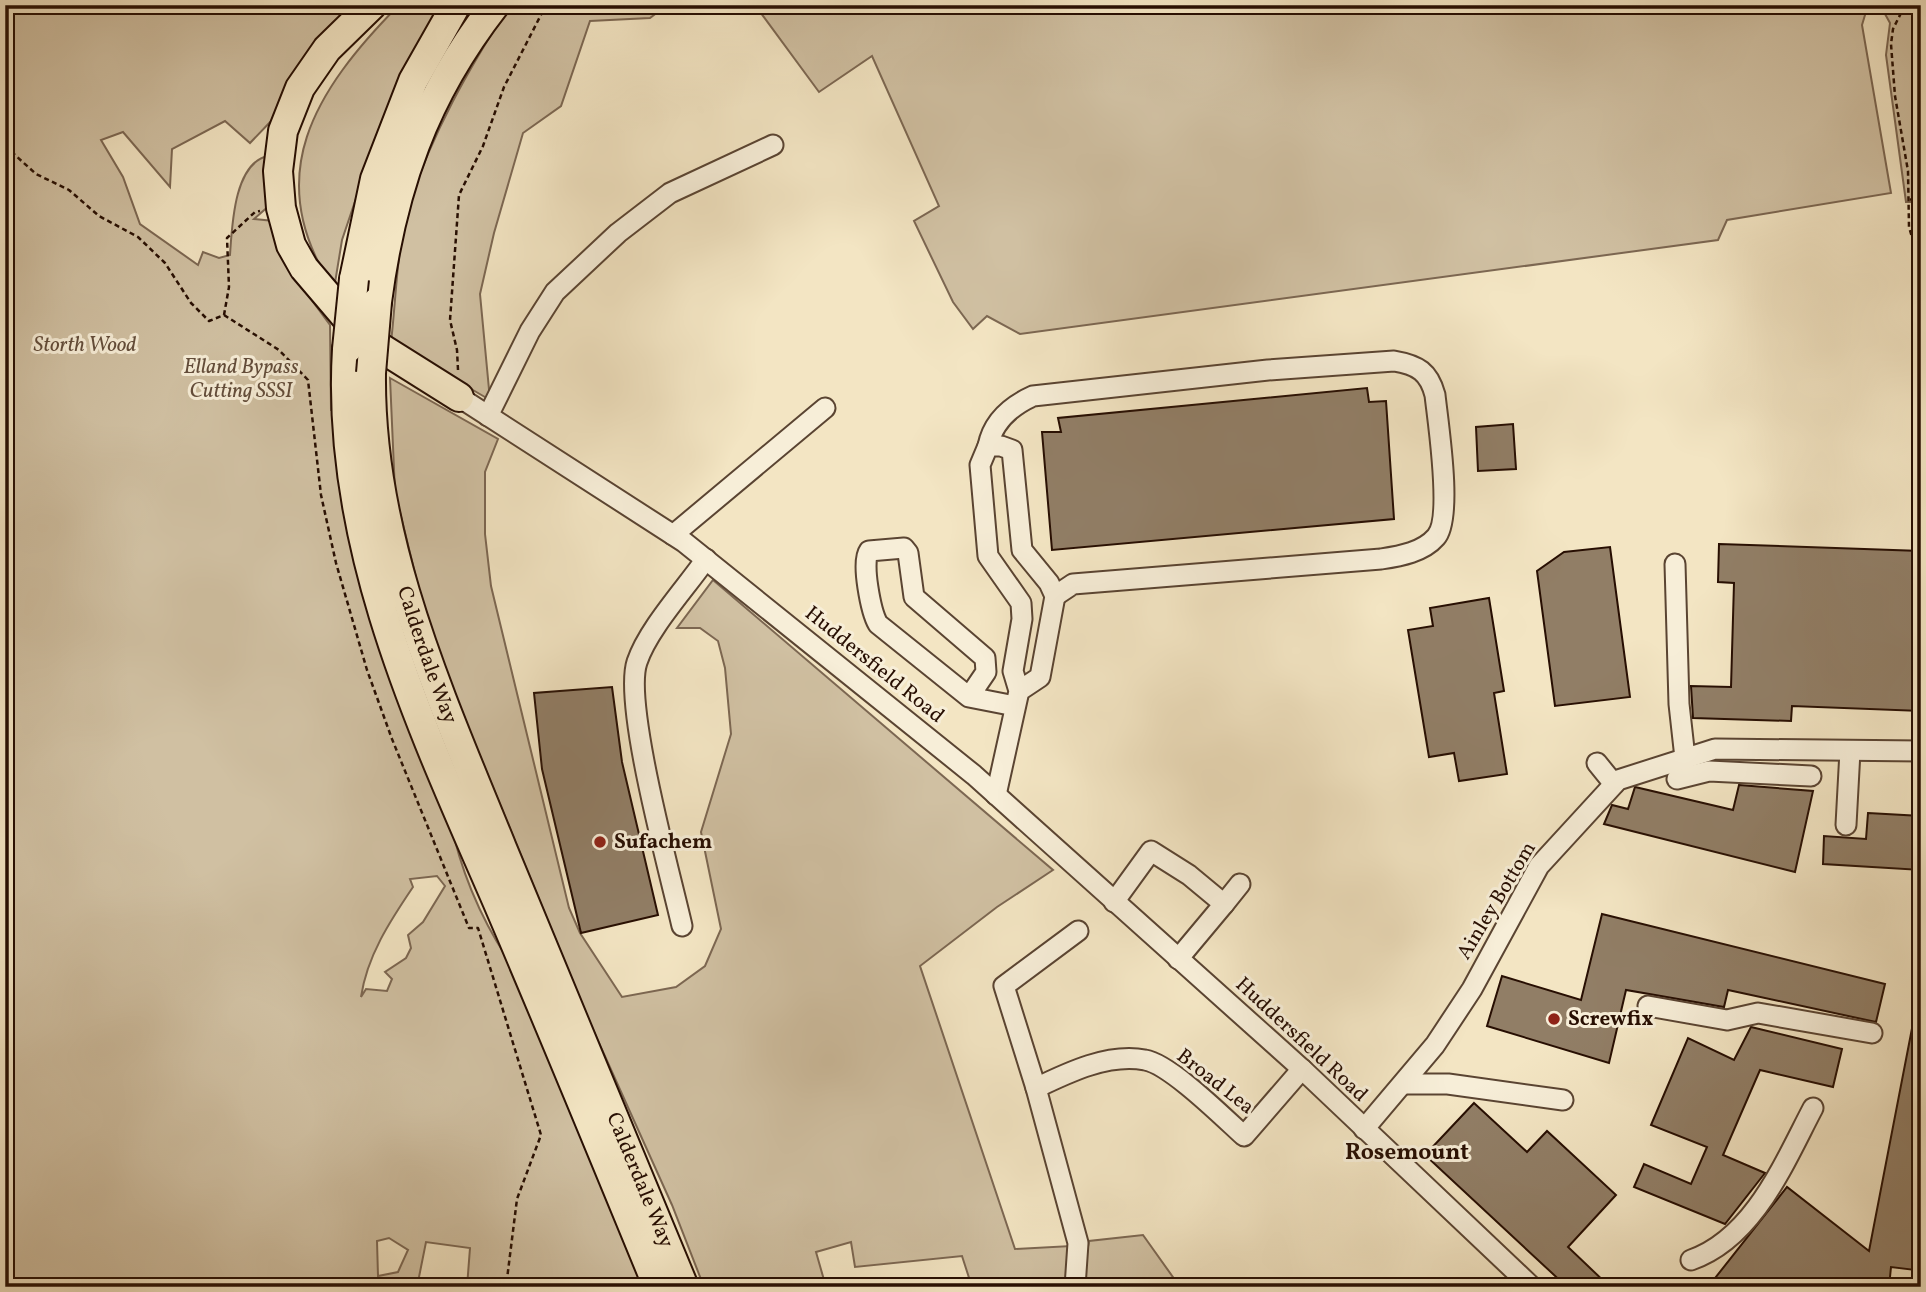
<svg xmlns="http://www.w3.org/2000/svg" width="1926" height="1292" font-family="Vollkorn,serif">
<rect width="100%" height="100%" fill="#f3e5c3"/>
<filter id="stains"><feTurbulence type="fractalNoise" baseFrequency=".00286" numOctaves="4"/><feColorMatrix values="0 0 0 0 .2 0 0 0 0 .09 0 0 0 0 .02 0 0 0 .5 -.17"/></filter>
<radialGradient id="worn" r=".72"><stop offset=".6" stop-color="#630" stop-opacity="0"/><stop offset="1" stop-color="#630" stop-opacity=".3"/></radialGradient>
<!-- green -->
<g fill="#d0c0a2" stroke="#7c6752" stroke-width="2" fill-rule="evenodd">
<path d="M5 5H353L273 119 250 143 225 121 172 149 170 187 123 132 101 140 123 177 140 224 198 265 203 252 219 258 230 255C232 226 234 163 268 156L271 204 254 219 274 221 297 280 330 325 331 410 337 412 450 819C460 869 479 915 507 958L650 1287H467L470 1248 426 1242 417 1287H5ZM437 876 445 886 423 922 408 935 411 948 406 958 385 972 392 979 387 991 366 989 361 997C367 956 390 921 413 887L410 879ZM389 1238 408 1250 398 1272 378 1276 377 1241Z"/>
<path d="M399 5H449L366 169 342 240 334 289C259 177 315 90 399 5Z"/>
<path d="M510 5H667L650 18 590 21 561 106 523 133 494 233 480 294 490 400 391 342C396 301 397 243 409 205 432 133 469 68 510 5Z"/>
<path d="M755 5H1868L1862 25 1891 193 1727 220 1718 240 1020 334 987 316 973 329 953 302 914 221 939 206 872 56 819 92Z"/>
<path d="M1880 5H1921V202H1906L1886 55 1890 23Z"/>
<path d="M390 378 498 439 485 472V534L491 586 569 908 580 933 622 997 676 987 705 966 721 929 701 832 731 734 725 668 718 641 700 628H677L713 580 1053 870 997 907 920 966 1015 1249 1071 1246 1068 1287H972L962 1256 855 1267 851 1242 816 1252 826 1287H704L672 1205 590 1023 452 688 424 610 395 492Z"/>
<path d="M1143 1235 1180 1287H1081L1089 1241Z"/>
</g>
<!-- building -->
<g fill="#917e66" stroke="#270e02" stroke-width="2">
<path d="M1367 388 1369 402 1386 401 1394 519 1052 550 1042 432H1061L1058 418Z"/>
<path d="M1513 424 1516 469 1478 471 1476 427Z"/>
<path d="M1719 544 1921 551V711L1792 706 1791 721 1693 718 1691 686 1731 687 1734 583 1718 582Z"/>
<path d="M1610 547 1630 697 1555 706 1537 571 1564 552Z"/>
<path d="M1489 598 1504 691 1494 693 1507 774 1459 781 1454 753 1429 757 1408 630 1433 626 1430 608Z"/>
<path d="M612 687 622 762 658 915 581 933 542 769 534 693Z"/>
<path d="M1739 785 1813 791 1795 872 1604 824 1612 805 1628 809 1635 787 1733 810Z"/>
<path d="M1868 813 1921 816V870L1823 864 1824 836 1866 839Z"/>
<path d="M1602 914 1885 984 1876 1022 1728 990 1724 1007 1626 990 1609 1063 1487 1026 1502 976 1581 1000Z"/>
<path d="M1914 1018H1921V1242L1915 1270 1891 1267 1889 1287H1708L1787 1187 1869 1251Z"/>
<path d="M1751 1027 1842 1049 1833 1087 1760 1070 1723 1155 1765 1173 1725 1224 1634 1187 1644 1164 1691 1184 1707 1147 1651 1125 1688 1038 1734 1060Z"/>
<path d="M1474 1103 1527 1152 1547 1131 1616 1195 1568 1247 1610 1287H1567L1425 1155Z"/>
</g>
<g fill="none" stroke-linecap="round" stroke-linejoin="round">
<!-- minor casing -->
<g stroke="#5a4432" stroke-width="23">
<g id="minor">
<path d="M459 397 684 542 974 775 1302 1069 1532 1287"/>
<path d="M488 416 530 331 555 292 618 233 670 193 773 145"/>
<path d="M988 446C993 421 1011 406 1033 396L1268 370 1394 361C1418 365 1429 372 1435 395 1438 423 1453 518 1436 537 1423 552 1401 556 1381 559L1073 584 1055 596"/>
<path d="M673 535 825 408"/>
<path d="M1675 564 1679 704 1685 758"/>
<path d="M969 697 986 672 985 658 914 597 908 553 904 548 869 551C861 562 871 612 878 624L969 697 1015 706"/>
<path d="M1597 763 1614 784"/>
<path d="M1677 779 1709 771 1811 776"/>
<path d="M996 795 1019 691 1013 671 1022 619 1021 603 988 556 980 465 988 446H1001L1012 450 1022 550 1049 583 1055 596 1040 677 1019 691"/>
<path d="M1846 825 1850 751"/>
<path d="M1114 902 1151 851 1189 875 1224 904 1178 959"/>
<path d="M1224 904 1240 884"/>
<path d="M682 926C670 873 623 704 637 662 648 629 685 589 706 559"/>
<path d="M1648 1006 1727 1020 1758 1013 1872 1033"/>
<path d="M1404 1084H1448L1563 1100"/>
<path d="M1036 1088 1004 986 1078 931"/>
<path d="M1364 1129 1435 1045 1472 989 1539 866 1618 780 1715 749 1921 751"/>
<path d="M1691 1260C1754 1238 1784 1163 1813 1108"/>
<path d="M1075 1287 1078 1243 1036 1088C1069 1072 1109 1053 1145 1060 1170 1064 1224 1118 1244 1136L1302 1069"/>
</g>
</g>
<!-- highway casing -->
<g stroke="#270e02" stroke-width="32">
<g id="highway">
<path d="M372 5 327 49 300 88 283 131 278 171 281 208 291 245 304 268 362 336 459 397"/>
<path d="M354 279 375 179 413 81 456 5"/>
<path d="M377 302C392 188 424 96 495 5"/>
<path d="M347 349C335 544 421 726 497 901 552 1029 605 1158 658 1287"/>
<path id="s1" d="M371 373C369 541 440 695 502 848 562 994 624 1140 684 1287"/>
</g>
</g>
<!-- path -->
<g stroke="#270e02" stroke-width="2.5" stroke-dasharray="5 3.5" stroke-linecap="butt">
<path d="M1905 5 1893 29 1891 44 1895 96 1908 171 1909 227 1921 268"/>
<path d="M5 146 36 174 69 190 99 216 138 237 165 263 191 303 209 321 224 315 229 287 227 238 255 212 260 211"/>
<path d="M1910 200 1921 195"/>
<path d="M224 315 279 350 308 380 321 495 336 563 367 670 392 739 469 928H478L541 1135 517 1199 506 1287"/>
<path d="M458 370 457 350 450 320 459 195 483 146 504 87 546 5"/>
<path d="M1094 1278 1101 1287"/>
</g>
<!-- minor -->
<use href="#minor" stroke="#f7eed8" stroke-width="19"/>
<!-- highway -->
<use href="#highway" stroke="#f3e5c3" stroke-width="28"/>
<!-- highway-bridge casing -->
<g stroke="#270e02" stroke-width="32" stroke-linecap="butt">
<g id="highway-bridge">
<path d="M347 349 354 279"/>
<path d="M371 373 377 302"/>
</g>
</g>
<!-- highway-bridge -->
<use href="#highway-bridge" stroke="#f3e5c3" stroke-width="28"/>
</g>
<!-- markers -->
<g fill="#8f2418" stroke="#f7eed8" stroke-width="2.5">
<circle cx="600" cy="842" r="7"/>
<circle cx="1554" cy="1019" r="7"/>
</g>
<g text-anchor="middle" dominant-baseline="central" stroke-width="6" stroke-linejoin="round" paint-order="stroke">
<!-- park labels -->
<g font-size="21" font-style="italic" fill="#624c3a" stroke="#f7eed8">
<text x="85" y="345">Storth Wood</text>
<text x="241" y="367">Elland Bypass<tspan x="241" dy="24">Cutting SSSI</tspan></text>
</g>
<!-- street labels -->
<g font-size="21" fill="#270e02" stroke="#f7eed8">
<text stroke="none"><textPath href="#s1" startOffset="289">Calderdale Way</textPath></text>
<text transform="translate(874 665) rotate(39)">Huddersfield Road</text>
<text transform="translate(1497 901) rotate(-59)">Ainley Bottom</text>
<text transform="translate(1301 1040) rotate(43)">Huddersfield Road</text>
<text transform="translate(1215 1082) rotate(38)">Broad Lea</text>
<text stroke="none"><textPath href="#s1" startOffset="856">Calderdale Way</textPath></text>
</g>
<!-- poi labels -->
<g font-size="21" font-weight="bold" fill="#270e02" stroke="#f7eed8" text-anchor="start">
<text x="614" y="842">Sufachem</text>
<text x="1568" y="1019">Screwfix</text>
</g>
<!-- neighbourhood labels -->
<g font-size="23" font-weight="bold" fill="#270e02" stroke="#f7eed8">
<text x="1407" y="1153">Rosemount</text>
</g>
</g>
<!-- margin -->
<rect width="1926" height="1292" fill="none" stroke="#f3e5c3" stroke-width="28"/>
<rect x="7" y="7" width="1912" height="1278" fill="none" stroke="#270e02" stroke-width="3.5"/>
<rect x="14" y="14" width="1898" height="1264" fill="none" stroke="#270e02" stroke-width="2"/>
<rect width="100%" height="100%" filter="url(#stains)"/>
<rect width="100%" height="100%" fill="url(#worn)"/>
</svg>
